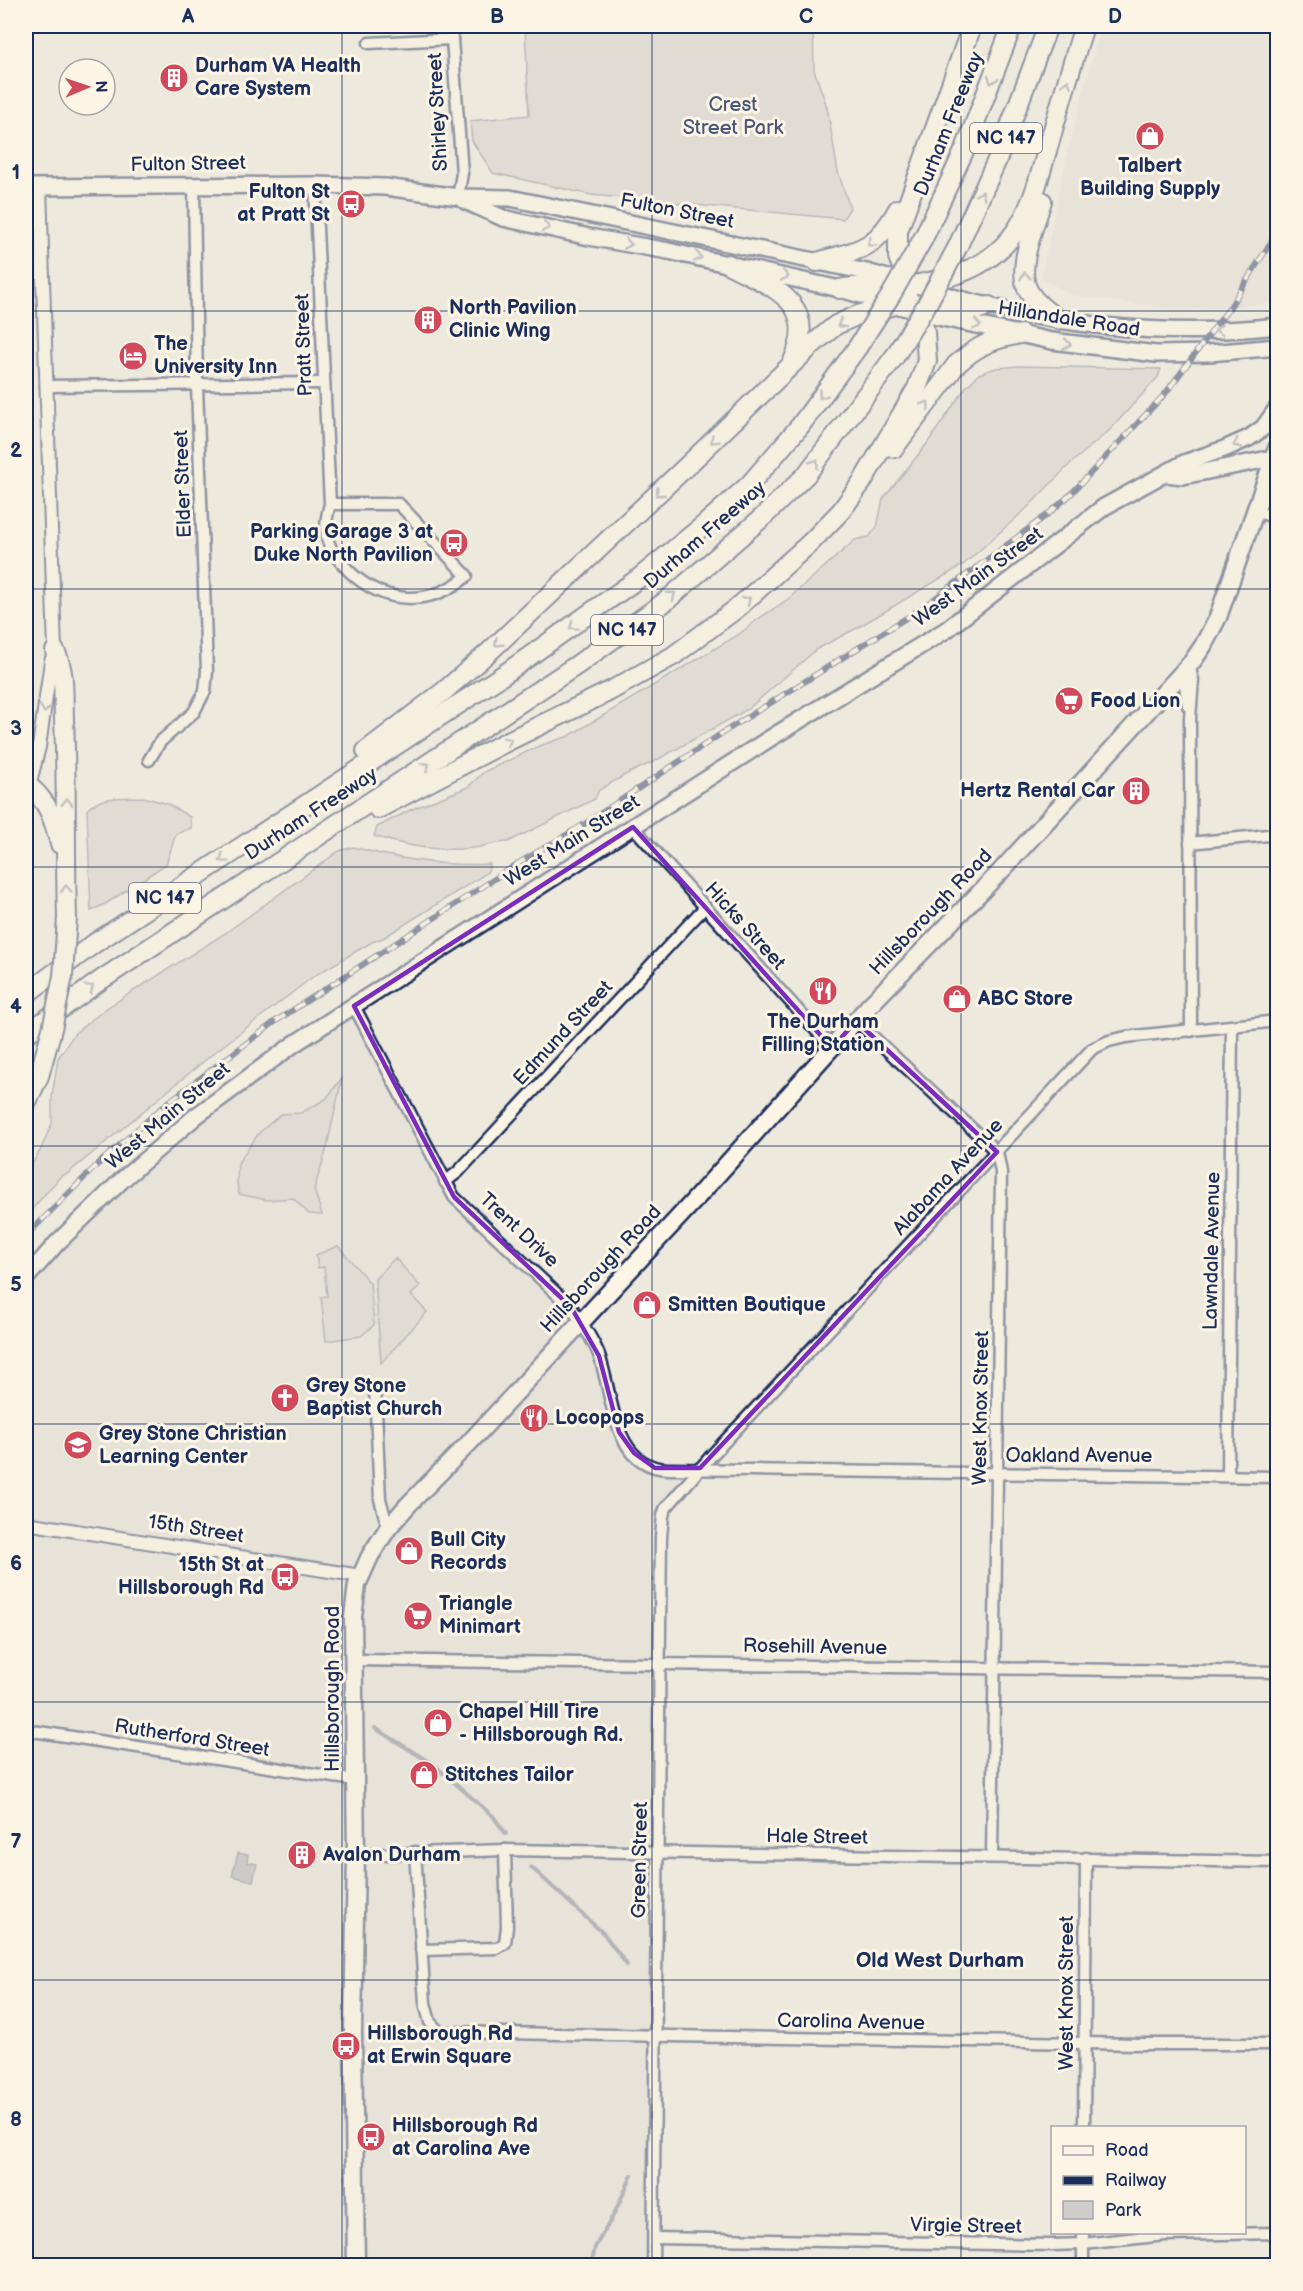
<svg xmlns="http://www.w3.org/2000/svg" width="1303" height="2291" font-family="'Balsamiq Sans',sans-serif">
<rect width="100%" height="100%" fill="#eee9dd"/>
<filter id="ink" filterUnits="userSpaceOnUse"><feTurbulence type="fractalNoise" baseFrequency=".0167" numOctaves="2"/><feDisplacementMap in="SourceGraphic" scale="12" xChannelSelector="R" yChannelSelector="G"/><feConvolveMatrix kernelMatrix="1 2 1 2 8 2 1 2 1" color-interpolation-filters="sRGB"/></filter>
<g filter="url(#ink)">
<!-- built -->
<g fill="#dedbd4">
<path d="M1101 26H1277V303L1182 310 1071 295 1041 278 1068 150Z"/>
<path d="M353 1012 453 1202 565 1309 593 1347 609 1404 637 1458 696 1472 664 1509 653 2265 26 2266V1288L89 1214 204 1115Z"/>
</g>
<!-- green -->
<g fill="#cfcdca" stroke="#757e94" stroke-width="1.5">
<path d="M525 26H813L814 70 827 107 838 172 850 208 843 219 591 195 493 173 472 141 470 121 529 115Z"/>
<path d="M1019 366 1161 369 1158 377 1110 430 1070 464 1026 509 963 565 857 628 817 649 748 709 655 761 625 775 599 790 595 799 508 842C495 842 484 847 472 848 439 852 405 846 374 836L377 827 410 810 468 787 484 772 539 746 569 736 738 635 758 619 787 600 855 540 869 537 877 527 883 499 926 445 966 387 979 374 996 368Z"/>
<path d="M143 797 168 804 190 817 191 828 176 834 166 864 107 903 91 911 87 810C98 795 126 798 143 797Z"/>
<path d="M353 847C397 859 444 867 490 864L488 871 482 876 383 938 372 942 314 976 215 1052 67 1174 61 1176 26 1216V1174L40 1151 52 1123V1096L58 1058 75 1033 108 1007 224 934 339 851Z"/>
<path d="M342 1078 326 1151 314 1189 322 1215 309 1214 293 1198 267 1200 239 1194 237 1183 238 1163 259 1133 281 1114 301 1113 326 1099Z"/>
<path d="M338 1246 370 1283 374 1325 361 1336 326 1341 321 1297 327 1296 324 1267 318 1268 316 1255Z"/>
<path d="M395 1258 420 1286 411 1295 427 1312 381 1363 375 1279Z"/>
</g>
<!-- water -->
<path fill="#a2a7af" stroke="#6c778f" stroke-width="1.5" d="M238 1853 248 1855 247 1862 257 1864 253 1881 232 1876Z"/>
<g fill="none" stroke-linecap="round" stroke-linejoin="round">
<!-- stream -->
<g stroke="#6c778f" stroke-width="4">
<path d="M375 1728 434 1765 493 1816 506 1834"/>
<path d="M531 1867 604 1934 627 1965"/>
<path d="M591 2266 595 2247 613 2216 632 2175"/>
</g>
<!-- minor casing -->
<g stroke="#1b2f5e" stroke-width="15">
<g id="minor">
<path d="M451 26 462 173 458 197"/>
<path d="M369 43 452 39"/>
<path d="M315 185 330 504C321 535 327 549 349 571 384 605 430 607 467 576L399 504H330"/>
<path d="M46 386 324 383"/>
<path d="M1253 511 1278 518"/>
<path d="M1189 665 1193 680 1190 718 1191 1031"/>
<path d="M1183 671 1188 706"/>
<path d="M149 760 160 742 194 712 205 691 207 672 197 385 194 185"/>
<path d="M633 827 832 1048"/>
<path d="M1190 843 1278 834"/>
<path d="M354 1006 454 1197 571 1307C581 1322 592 1337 599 1355 613 1393 612 1468 668 1469L1278 1477"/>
<path d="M856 1021 997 1152 1001 1172 992 1857"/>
<path d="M445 1182 458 1172 705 907"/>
<path d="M375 1388 380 1499 388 1528"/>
<path d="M1228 1476 1232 1026"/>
<path d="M353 1660 1278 1672"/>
<path d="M26 1730 354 1780"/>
<path d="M415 1852 425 2003 430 2022 439 2032 1141 2044H1278"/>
<path d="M356 1855 505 1850 1278 1862"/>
<path d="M421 1950 497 1948 505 1943 507 1927 505 1850"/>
<path d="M1084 2128 1086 1858"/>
<path d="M654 2238 1051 2245 1083 2244 1165 2235 1278 2233"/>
<path d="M653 2266 661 1537 663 1516 665 1509 712 1455 1092 1049 1109 1041 1126 1037 1278 1021"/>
<path d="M1083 2266V2232"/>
</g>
</g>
<!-- tertiary casing -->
<g stroke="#1b2f5e" stroke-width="16">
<g id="tertiary">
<path d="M29 786 39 747 51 661 55 651 40 187"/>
<path d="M26 1523 361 1576"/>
</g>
</g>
<!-- secondary casing -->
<g stroke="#1b2f5e" stroke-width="20">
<g id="secondary">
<path d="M26 187 315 185 385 187 458 197 510 198 867 272 902 282"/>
<path d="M465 201 503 218 589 237 668 251 840 289 938 317 1052 341 1156 354 1209 353 1278 347"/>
<path d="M925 289C1040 324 1158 339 1278 326"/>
<path d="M1167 474 1183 476 1273 458"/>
<path d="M26 1278 57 1243 122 1180 196 1116 294 1044 769 739 946 630 1104 507 1184 463 1224 449 1249 438 1263 428 1278 407"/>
</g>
</g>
<!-- primary casing -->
<g stroke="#1b2f5e" stroke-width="21">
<path id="primary" d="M356 2266 353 2031 356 1855 353 1617 357 1585 370 1556 388 1528 408 1505 469 1443 691 1204 868 1007 1000 872 1192 662 1203 646 1218 617 1278 446"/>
</g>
<!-- motorway casing -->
<g stroke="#1b2f5e" stroke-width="22">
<g id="motorway">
<path d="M1042 201C1035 225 1015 269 1029 292 1036 304 1048 312 1059 320"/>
<path d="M923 239 965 149 1012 26"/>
<path d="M957 248 997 160 1048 26"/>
<path d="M817 262C858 250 875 251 898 209"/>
<path d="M728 264C771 287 820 301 793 361"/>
<path d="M909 284 898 257V231L972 26"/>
<path d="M840 289C856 285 870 287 885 287 907 287 928 283 948 277 974 270 999 255 1015 232 1033 206 1040 174 1049 144 1060 104 1072 65 1084 26"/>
<path d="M894 448 956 365C978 345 993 339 1021 334"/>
<path d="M55 651C66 671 63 697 64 719 67 786 65 852 67 918"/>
<path d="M366 751 443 692 489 652 689 464 813 344 836 325 858 315 895 305 939 304 973 311 989 306"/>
<path d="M26 797 29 786C50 804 53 819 60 844"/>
<path d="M378 809 504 743 610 691 673 656 736 609 810 543 841 511 862 482 917 388 927 361 925 333 921 320 906 295 892 279"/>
<path d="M26 994 95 943 506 673 639 578 704 525 749 485 800 426 857 348"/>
<path d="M26 1034 101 980 577 665 666 601 764 516 806 475 895 356"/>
<path d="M26 1104 39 1076"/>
</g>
</g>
<!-- minor -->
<use href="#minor" stroke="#fcf5e5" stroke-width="10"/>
<!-- tertiary -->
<use href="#tertiary" stroke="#fcf5e5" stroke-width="12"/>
<!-- secondary -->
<use href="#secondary" stroke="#fcf5e5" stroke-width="15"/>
<!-- primary -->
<use href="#primary" stroke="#fcf5e5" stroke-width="16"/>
<!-- motorway -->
<use href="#motorway" stroke="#fcf5e5" stroke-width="18"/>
<!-- rail casing -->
<g stroke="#1b2f5e" stroke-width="6">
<path id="rail" d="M26 1236 97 1165 166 1104 276 1021 522 861 583 825 724 732 922 608 1047 515 1070 495 1165 394 1230 307 1278 231"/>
</g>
<!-- rail -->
<use href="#rail" stroke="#fcf5e5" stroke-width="4" stroke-dasharray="11" stroke-linecap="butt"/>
<!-- motorway-bridge casing -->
<g stroke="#1b2f5e" stroke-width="22" stroke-linecap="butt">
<g id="motorway-bridge">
<path d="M857 348 891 295 923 239"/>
<path d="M895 356 927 304 957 248"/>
<path d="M39 1076 52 1029 63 976 67 918"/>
</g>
</g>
<!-- motorway-bridge -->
<use href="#motorway-bridge" stroke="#fcf5e5" stroke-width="18"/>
</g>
<!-- one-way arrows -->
<defs><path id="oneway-chevron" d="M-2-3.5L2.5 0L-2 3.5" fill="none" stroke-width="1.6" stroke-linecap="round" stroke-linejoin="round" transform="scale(1.5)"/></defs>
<g stroke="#8c92a2">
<use href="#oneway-chevron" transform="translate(992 80) rotate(110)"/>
<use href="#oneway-chevron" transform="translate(1067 84) rotate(-74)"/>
<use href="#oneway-chevron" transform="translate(981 195) rotate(-65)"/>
<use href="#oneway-chevron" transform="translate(546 227) rotate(12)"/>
<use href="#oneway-chevron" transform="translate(871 243) rotate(145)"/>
<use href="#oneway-chevron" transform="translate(628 244) rotate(10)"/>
<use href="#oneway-chevron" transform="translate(698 257) rotate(12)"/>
<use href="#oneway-chevron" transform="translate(785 276) rotate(12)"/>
<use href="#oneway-chevron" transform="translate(1025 276) rotate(-96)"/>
<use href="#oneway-chevron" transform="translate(841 324) rotate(151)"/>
<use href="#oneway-chevron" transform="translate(977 325) rotate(12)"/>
<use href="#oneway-chevron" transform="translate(1219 330) rotate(176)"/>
<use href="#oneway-chevron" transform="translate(1067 344) rotate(10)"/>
<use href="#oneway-chevron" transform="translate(822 395) rotate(126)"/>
<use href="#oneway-chevron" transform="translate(926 405) rotate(-53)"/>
<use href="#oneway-chevron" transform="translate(714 440) rotate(136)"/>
<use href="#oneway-chevron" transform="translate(1237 444) rotate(155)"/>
<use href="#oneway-chevron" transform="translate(815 463) rotate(-53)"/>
<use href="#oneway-chevron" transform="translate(659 493) rotate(137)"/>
<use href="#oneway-chevron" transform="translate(672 595) rotate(-39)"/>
<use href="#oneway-chevron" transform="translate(747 600) rotate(-40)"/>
<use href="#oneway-chevron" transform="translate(573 626) rotate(145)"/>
<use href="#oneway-chevron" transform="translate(498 643) rotate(136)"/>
<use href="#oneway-chevron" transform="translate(45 709) rotate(97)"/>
<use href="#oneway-chevron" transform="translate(508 741) rotate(-27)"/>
<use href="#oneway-chevron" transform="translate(426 766) rotate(-33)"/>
<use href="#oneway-chevron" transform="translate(67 802) rotate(-89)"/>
<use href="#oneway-chevron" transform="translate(223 859) rotate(146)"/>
<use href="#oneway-chevron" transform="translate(66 889) rotate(-92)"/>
<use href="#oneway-chevron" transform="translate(90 988) rotate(-35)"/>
</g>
</g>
<!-- marked area -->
<path d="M0 0H1303V2291H0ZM633 827 832 1048 856 1021 997 1152 700 1468H655L634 1453 619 1432 599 1356 571 1307 454 1197 354 1006Z" fill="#eee9dd" fill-opacity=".55" fill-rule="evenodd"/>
<path fill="none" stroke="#7b2cbf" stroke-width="4.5" stroke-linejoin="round" d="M633 827 832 1048 856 1021 997 1152 700 1468H655L634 1453 619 1432 599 1356 571 1307 454 1197 354 1006Z"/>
<!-- grid -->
<path fill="none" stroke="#1b2f5e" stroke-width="1.5" stroke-opacity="0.55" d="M342 26V2266M652 26V2266M961 26V2266M26 311H1278M26 589H1278M26 867H1278M26 1146H1278M26 1424H1278M26 1702H1278M26 1980H1278"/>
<!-- icons -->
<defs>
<g id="building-disc" transform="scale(1.5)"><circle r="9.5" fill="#d1495b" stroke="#fcf5e5"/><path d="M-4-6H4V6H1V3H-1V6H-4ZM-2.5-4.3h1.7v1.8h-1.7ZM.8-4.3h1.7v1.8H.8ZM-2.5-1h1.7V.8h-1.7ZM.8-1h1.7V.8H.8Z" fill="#fff"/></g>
<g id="shop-disc" transform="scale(1.5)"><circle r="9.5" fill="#d1495b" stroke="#fcf5e5"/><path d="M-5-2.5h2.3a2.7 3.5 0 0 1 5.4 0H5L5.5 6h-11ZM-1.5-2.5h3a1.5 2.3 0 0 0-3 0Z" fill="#fff"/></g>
<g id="bus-disc" transform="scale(1.5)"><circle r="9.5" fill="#d1495b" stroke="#fcf5e5"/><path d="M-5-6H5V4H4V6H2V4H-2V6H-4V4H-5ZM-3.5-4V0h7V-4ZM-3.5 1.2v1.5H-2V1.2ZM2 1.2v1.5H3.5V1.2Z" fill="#fff"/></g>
<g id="hotel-disc" transform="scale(1.5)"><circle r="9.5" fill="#d1495b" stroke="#fcf5e5"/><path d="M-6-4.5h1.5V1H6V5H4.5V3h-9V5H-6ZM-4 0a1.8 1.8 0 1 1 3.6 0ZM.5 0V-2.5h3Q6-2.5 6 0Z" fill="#fff"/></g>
<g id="supermarket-disc" transform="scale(1.5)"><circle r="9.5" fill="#d1495b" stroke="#fcf5e5"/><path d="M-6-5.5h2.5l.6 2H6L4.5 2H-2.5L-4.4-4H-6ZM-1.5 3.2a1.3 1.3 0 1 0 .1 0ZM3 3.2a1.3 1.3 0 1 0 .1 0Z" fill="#fff"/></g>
<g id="restaurant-disc" transform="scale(1.5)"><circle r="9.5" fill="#d1495b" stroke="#fcf5e5"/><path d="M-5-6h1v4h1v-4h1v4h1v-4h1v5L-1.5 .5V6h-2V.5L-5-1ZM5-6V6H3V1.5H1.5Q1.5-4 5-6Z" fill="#fff"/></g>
<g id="church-disc" transform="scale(1.5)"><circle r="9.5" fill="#d1495b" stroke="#fcf5e5"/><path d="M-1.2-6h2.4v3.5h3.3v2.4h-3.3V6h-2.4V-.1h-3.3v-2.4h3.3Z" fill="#fff"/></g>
<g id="school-disc" transform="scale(1.5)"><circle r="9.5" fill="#d1495b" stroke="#fcf5e5"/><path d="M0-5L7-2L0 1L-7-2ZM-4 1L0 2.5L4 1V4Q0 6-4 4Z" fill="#fff"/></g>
</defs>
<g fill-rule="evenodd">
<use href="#building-disc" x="174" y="78"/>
<use href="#shop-disc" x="1150" y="136"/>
<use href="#bus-disc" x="351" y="204"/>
<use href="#building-disc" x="428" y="320"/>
<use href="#hotel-disc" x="133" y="356"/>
<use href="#bus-disc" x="454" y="543"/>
<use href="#supermarket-disc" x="1069" y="701"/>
<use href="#building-disc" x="1136" y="791"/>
<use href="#restaurant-disc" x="823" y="991"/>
<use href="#shop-disc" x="957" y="999"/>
<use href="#shop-disc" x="647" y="1305"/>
<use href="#church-disc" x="285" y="1398"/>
<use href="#restaurant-disc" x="534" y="1418"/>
<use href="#school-disc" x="78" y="1445"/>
<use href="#shop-disc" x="409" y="1551"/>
<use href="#bus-disc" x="285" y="1577"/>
<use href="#supermarket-disc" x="418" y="1616"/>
<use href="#shop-disc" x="438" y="1723"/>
<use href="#shop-disc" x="424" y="1775"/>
<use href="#building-disc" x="302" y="1855"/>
<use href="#bus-disc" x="346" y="2046"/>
<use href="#bus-disc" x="371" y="2137"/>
</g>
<g text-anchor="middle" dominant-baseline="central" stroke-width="6" stroke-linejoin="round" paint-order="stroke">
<!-- shield labels -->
<g fill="#fcf5e5" stroke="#5e6a86" stroke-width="1.5">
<rect x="970" y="123" width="72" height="30" rx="4.5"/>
<rect x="591" y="615" width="72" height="30" rx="4.5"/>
<rect x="129" y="883" width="72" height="30" rx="4.5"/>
</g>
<g font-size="18" font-weight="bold" fill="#1b2f5e">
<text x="1006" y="138">NC 147</text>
<text x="627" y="630">NC 147</text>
<text x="165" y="898">NC 147</text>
</g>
<!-- poi labels -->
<g font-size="20" font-weight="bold" fill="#1b2f5e" stroke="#fcf5e5" text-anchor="start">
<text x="195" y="66">Durham VA Health<tspan x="195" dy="23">Care System</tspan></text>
<text x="1150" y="166" text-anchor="middle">Talbert<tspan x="1150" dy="23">Building Supply</tspan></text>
<text x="330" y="192" text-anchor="end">Fulton St<tspan x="330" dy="23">at Pratt St</tspan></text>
<text x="449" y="308">North Pavilion<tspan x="449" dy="23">Clinic Wing</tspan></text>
<text x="154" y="344">The<tspan x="154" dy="23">University Inn</tspan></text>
<text x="433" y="532" text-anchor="end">Parking Garage 3 at<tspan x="433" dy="23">Duke North Pavilion</tspan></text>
<text x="1090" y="701">Food Lion</text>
<text x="1115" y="791" text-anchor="end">Hertz Rental Car</text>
<text x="978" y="999">ABC Store</text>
<text x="823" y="1022" text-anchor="middle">The Durham<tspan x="823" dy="23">Filling Station</tspan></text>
<text x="668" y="1305">Smitten Boutique</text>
<text x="306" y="1386">Grey Stone<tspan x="306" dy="23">Baptist Church</tspan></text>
<text x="555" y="1418">Locopops</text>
<text x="99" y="1434">Grey Stone Christian<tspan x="99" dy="23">Learning Center</tspan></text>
<text x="430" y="1540">Bull City<tspan x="430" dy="23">Records</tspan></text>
<text x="264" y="1565" text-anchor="end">15th St at<tspan x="264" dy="23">Hillsborough Rd</tspan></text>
<text x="439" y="1604">Triangle<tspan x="439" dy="23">Minimart</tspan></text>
<text x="459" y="1712">Chapel Hill Tire<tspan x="459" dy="23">- Hillsborough Rd.</tspan></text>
<text x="445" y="1775">Stitches Tailor</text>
<text x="323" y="1855">Avalon Durham</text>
<text x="367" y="2034">Hillsborough Rd<tspan x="367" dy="23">at Erwin Square</tspan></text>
<text x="392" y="2126">Hillsborough Rd<tspan x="392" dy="23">at Carolina Ave</tspan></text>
</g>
<!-- park labels -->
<g font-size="20" fill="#485679" stroke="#fcf5e5">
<text x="733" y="105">Crest<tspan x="733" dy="23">Street Park</tspan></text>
</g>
<!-- street labels -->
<g font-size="20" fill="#1b2f5e" stroke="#fcf5e5">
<text transform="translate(438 112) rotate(-93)">Shirley Street</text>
<text transform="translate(949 124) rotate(-68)">Durham Freeway</text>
<text transform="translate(188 164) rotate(-1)">Fulton Street</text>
<text transform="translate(677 211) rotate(11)">Fulton Street</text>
<text transform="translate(1069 319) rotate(9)">Hillandale Road</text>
<text transform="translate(304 345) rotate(-92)">Pratt Street</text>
<text transform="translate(183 484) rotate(-92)">Elder Street</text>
<text transform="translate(705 535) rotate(-41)">Durham Freeway</text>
<text transform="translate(978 577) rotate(-36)">West Main Street</text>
<text transform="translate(311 814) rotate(-33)">Durham Freeway</text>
<text transform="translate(572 841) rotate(-32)">West Main Street</text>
<text transform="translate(931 912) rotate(-46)">Hillsborough Road</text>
<text transform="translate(745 926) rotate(48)">Hicks Street</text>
<text transform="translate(563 1033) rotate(-47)">Edmund Street</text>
<text transform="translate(168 1116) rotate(-40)">West Main Street</text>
<text transform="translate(948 1177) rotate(-47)">Alabama Avenue</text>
<text transform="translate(519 1230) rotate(43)">Trent Drive</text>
<text transform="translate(1212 1251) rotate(-89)">Lawndale Avenue</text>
<text transform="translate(601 1269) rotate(-47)">Hillsborough Road</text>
<text transform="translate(981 1408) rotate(-89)">West Knox Street</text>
<text x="1079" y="1456">Oakland Avenue</text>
<text transform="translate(196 1529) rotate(9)">15th Street</text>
<text transform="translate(815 1647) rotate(1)">Rosehill Avenue</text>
<text transform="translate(333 1689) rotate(-90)">Hillsborough Road</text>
<text transform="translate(192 1738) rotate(9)">Rutherford Street</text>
<text transform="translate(817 1837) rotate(1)">Hale Street</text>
<text transform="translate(640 1860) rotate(-89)">Green Street</text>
<text transform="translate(1067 1993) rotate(-90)">West Knox Street</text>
<text transform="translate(851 2022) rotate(1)">Carolina Avenue</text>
<text transform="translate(966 2226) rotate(1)">Virgie Street</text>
</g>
<!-- neighbourhood labels -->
<g font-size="21" font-weight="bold" fill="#1b2f5e" stroke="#fcf5e5">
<text x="940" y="1960">Old West Durham</text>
</g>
</g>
<!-- margin -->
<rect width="1303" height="2291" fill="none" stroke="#fcf5e5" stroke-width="66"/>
<!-- legend -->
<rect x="1051" y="2126" width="195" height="108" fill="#fcf5e5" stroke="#a2a6af" stroke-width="1.5"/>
<rect x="1063" y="2146" width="30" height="9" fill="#fcf5e5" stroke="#a2a6af" stroke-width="1.5"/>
<text x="1105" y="2156" font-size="18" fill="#1b2f5e">Road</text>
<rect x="1063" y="2176" width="30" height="9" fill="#1b2f5e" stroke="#a2a6af" stroke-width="1.5"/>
<text x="1105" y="2186" font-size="18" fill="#1b2f5e">Railway</text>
<rect x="1063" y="2201" width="30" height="18" fill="#cfcdca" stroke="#a2a6af" stroke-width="1.5"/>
<text x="1105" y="2216" font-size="18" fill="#1b2f5e">Park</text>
<!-- north arrow -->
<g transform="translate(87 87) rotate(88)"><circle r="28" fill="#fcf5e5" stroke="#a2a6af" stroke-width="1.5"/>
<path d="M0-4.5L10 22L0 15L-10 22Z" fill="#d1495b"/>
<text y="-9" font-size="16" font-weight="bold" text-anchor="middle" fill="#1b2f5e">N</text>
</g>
<rect x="33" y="33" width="1237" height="2225" fill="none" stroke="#1b2f5e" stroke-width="2"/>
<g font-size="20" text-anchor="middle" font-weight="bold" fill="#1b2f5e">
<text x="188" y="23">A</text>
<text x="497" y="23">B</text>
<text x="806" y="23">C</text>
<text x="1115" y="23">D</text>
<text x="16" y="179">1</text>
<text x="16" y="457">2</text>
<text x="16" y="735">3</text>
<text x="16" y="1013">4</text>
<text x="16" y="1291">5</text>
<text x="16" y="1570">6</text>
<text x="16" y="1848">7</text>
<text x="16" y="2126">8</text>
</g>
</svg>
